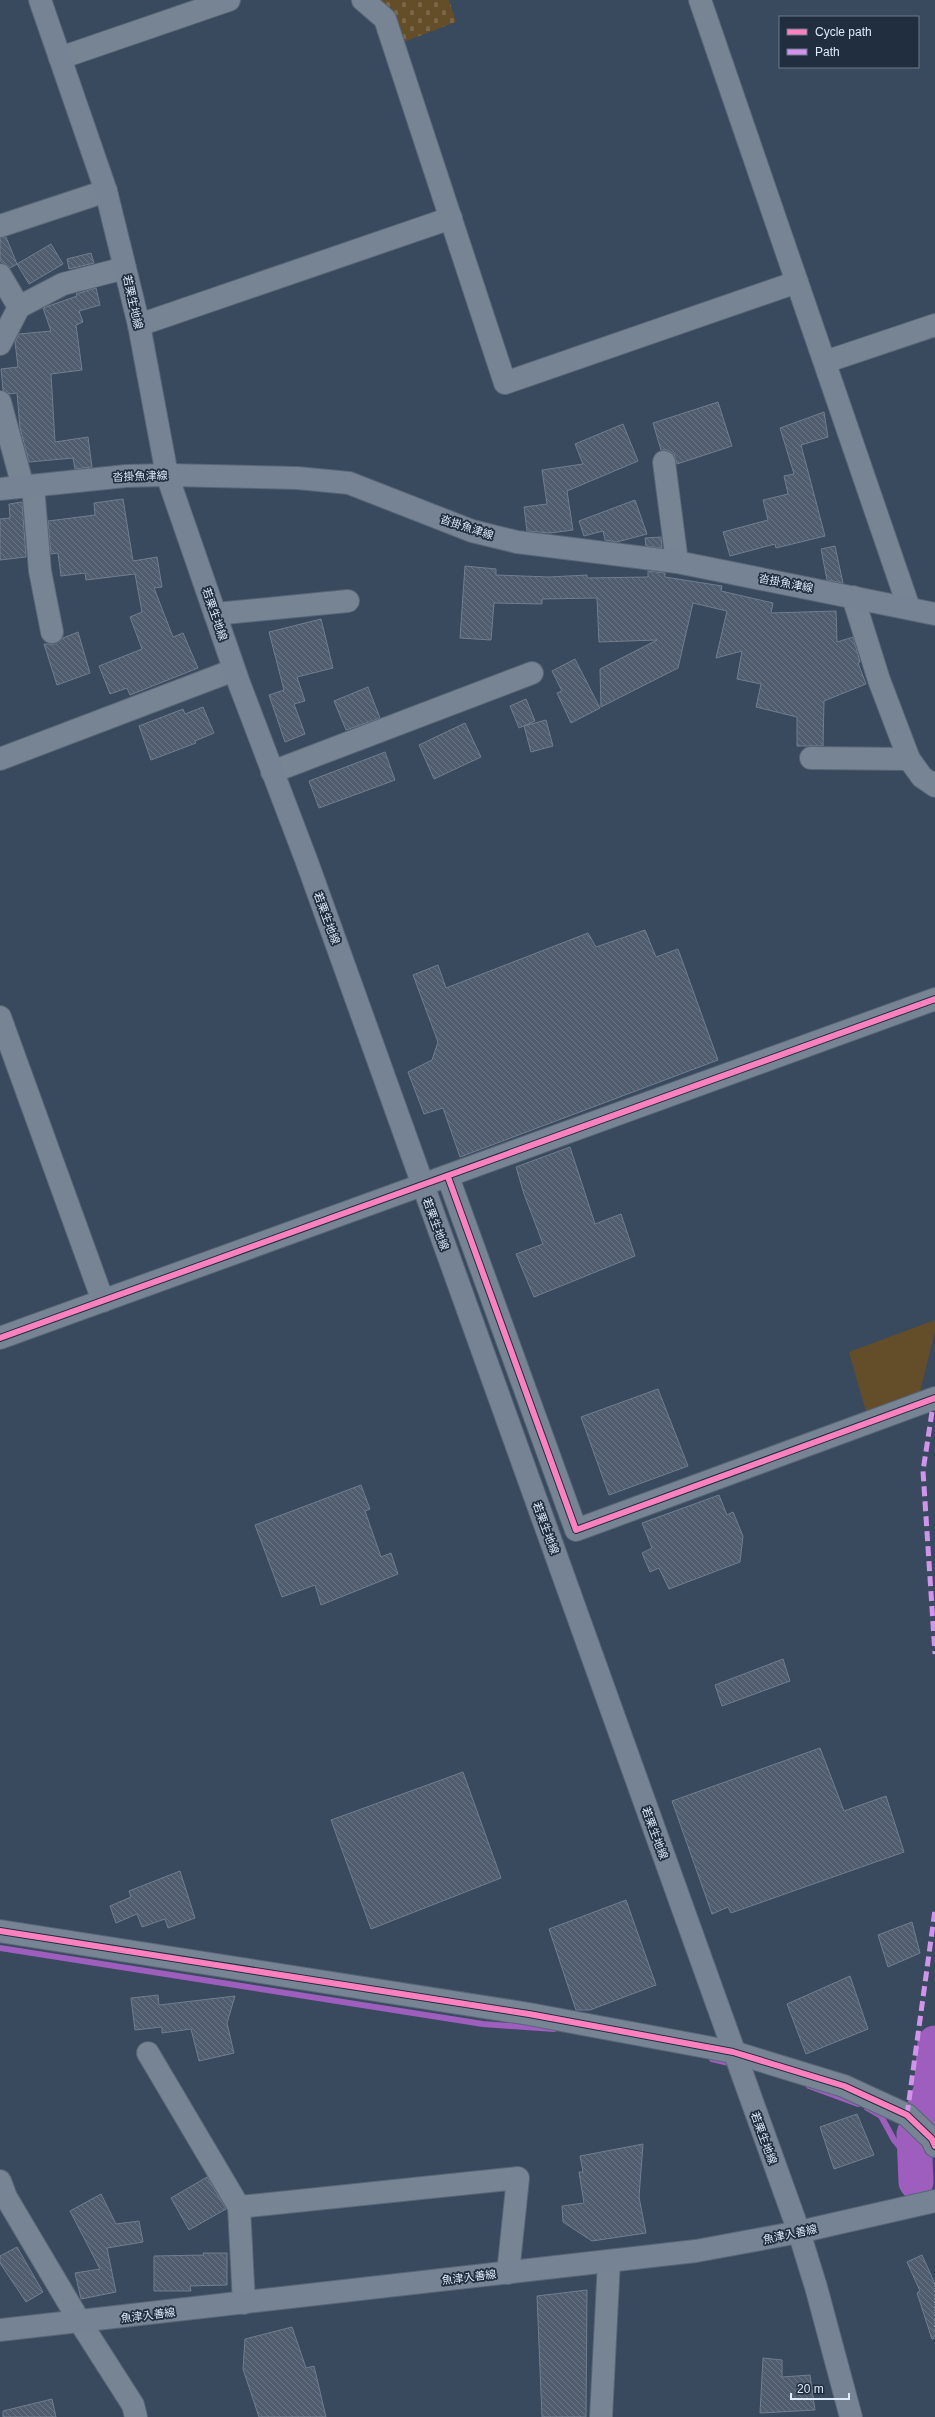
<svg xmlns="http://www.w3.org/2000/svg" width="935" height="2417" font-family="Arial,'Noto Sans JP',sans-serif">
<defs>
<pattern id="cemetery-stones" width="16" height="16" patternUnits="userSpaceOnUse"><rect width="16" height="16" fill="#644d29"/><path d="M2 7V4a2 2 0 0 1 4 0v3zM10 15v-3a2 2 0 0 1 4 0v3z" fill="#7a6749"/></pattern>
<pattern id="building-back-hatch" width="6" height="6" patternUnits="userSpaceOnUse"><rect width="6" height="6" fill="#505d6e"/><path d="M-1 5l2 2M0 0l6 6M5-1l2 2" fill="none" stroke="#697484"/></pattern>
</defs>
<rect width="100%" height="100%" fill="#39495e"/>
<!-- cemetery -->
<path fill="url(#cemetery-stones)" d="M376 0H449L456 22 401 43Z"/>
<!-- garden -->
<path fill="#644d29" d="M935 1320V1331L920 1392 866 1412 849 1352Z"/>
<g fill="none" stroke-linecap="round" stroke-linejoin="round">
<!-- stream -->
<g stroke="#9e5ebd" stroke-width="6">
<path d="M0 1948 483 2024 554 2029"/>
<path d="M712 2059 733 2064"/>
<path d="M809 2086 858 2104"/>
<path d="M867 2108 881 2116 894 2140 915 2165"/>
</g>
<!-- river -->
<path stroke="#9e5ebd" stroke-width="35" d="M916 2182 914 2134 931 2090 935 2043"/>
</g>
<!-- building -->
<g fill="url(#building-back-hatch)" stroke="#717e90">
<path d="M6 237 17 264 10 268 0 261V238Z"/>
<path d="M51 244 63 264 29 284 17 264Z"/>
<path d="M91 253 94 263 69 269 67 259Z"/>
<path d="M96 288 100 305 79 311 83 322 76 325 82 370 51 374 55 442 88 437 92 467 75 469 73 458 29 462 20 428 17 393 9 394 3 390 1 369 18 367 15 342 19 334 51 331 43 308 77 296 76 294Z"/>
<path d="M718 402 732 446 677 464 674 454 668 450H661L653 423Z"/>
<path d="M824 412 828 437 801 445 825 536 776 548 775 544 730 556 723 532 768 520 763 500 788 494 784 476 794 474 780 428Z"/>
<path d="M623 424 638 461 567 491 573 530 550 533 527 531 524 507 547 504 542 470 583 464 575 444Z"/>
<path d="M123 499 133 561 157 557 162 587 154 588 173 637 183 633 198 668 130 695 127 688 110 694 99 666 142 649 130 617 142 612 135 574 86 580 85 573 61 576 58 553 51 554 48 521 95 515 94 503Z"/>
<path d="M635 500 647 534 617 542 605 540 603 531 584 536 579 521Z"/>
<path d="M22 502 26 557 0 560V519L10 518 9 504Z"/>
<path d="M661 537 662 548 646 546 645 538Z"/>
<path d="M835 546 843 583 827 580 821 549Z"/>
<path d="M465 566 496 569V575L549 577 587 575V578L648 577V571L665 573V577L722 586 721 591 773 603 771 613 836 611 837 642 853 637 860 662 858 663 866 684 824 701 823 746H797V717L756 707 761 684 737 679 742 651 716 658 727 611 693 603 678 668 601 707 600 669 657 640 599 642 597 598 542 599V604L494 603 491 640 460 638Z"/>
<path d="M321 619 333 668 297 677 305 701 294 704 305 734 285 742 269 695 284 690 269 632Z"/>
<path d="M78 632 90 673 57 685 44 644H55L63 638Z"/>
<path d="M575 659 600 708 571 723 557 693 562 691 552 671Z"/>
<path d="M368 687 380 718 346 730 334 701Z"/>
<path d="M526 699 535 721 519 728 510 706Z"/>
<path d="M203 707 214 733 195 741 196 743 151 760 139 726 183 709 185 714Z"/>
<path d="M546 720 553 746 531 752 524 726Z"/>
<path d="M465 723 481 757 434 779 419 745Z"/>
<path d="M385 752 395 780 319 808 309 781Z"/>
<path d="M645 930 656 957 678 949 718 1060 460 1157 443 1108 424 1114 408 1072 432 1060 438 1042 413 975 438 965 446 988 588 933 596 947Z"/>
<path d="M570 1147 595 1224 621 1214 635 1256 534 1297 516 1254 543 1244 524 1194 516 1167Z"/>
<path d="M658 1389 688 1466 609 1495 581 1417Z"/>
<path d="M361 1485 370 1509 365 1511 381 1557 391 1553 398 1574 321 1605 315 1585 282 1597 255 1525Z"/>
<path d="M719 1495 727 1515 733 1512 743 1536 740 1562 669 1589 659 1568 650 1572 642 1553 652 1548 642 1523Z"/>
<path d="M783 1659 790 1681 722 1706 715 1685Z"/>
<path d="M820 1748 844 1811 886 1796 904 1852 731 1913 728 1907 712 1914 672 1801Z"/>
<path d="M463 1772 501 1878 371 1929 331 1820Z"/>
<path d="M180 1871 195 1918 168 1928 165 1919 142 1927 137 1914 116 1923 110 1906 131 1897 129 1891Z"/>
<path d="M626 1900 656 1985 590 2010H576L549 1929Z"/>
<path d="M912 1922 920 1953 888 1967 878 1935Z"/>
<path d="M850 1976 868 2029 806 2054 787 2004Z"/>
<path d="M158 1995 159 2005 235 1996 227 2023 234 2053 199 2061 191 2029 162 2033V2027L135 2030 131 1998Z"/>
<path d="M857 2114 874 2155 834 2169 820 2127Z"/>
<path d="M643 2144 639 2197 646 2233 592 2241 563 2222 562 2206 584 2203 579 2172H583L580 2156Z"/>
<path d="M207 2177 226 2209 189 2230 171 2198Z"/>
<path d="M101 2194 116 2224 139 2221 143 2242 107 2248 116 2292 81 2299 75 2273 100 2269 70 2211Z"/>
<path d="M17 2247 43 2292 26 2302 0 2263V2256Z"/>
<path d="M203 2253H227V2285L190 2286 191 2291H154V2256L204 2255Z"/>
<path d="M922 2255 935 2284V2338L932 2339 917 2293 920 2291 907 2262Z"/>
<path d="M587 2290 586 2417H542L537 2296Z"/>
<path d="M292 2327 306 2368 314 2366 326 2417H259L243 2369 245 2339Z"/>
<path d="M763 2358 782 2360V2377L810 2375 815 2410 760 2413Z"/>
<path d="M52 2399 56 2417H3V2411Z"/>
</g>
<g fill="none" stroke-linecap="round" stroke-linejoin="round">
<!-- minor casing -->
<g stroke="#586576" stroke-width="24">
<g id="minor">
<path d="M363 0 385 19 505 383 797 282"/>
<path d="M700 0 909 608"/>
<path d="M60 58 229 0"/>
<path d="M0 226 106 191"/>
<path d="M0 275 19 307 0 344"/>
<path d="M19 307 63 284 125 268"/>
<path d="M139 325 451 218"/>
<path d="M825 362 935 325"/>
<path d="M0 402 23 487"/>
<path d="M664 462 677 562"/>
<path d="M33 486 40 571 52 632"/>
<path d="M853 597 879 680 909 759 922 777 935 786"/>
<path d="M215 614 348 601"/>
<path d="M811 758 909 759"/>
<path d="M0 759 234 670"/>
<path d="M272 772 532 673"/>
<path d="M0 1017 103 1301"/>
<path d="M448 1177 576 1530 935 1398"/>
<path d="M0 1338 935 999"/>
<path d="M0 1931 529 2014 733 2052 844 2086 907 2115 932 2139 935 2146"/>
<path d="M148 2053 239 2207"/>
<path d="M0 2181 6 2197 80 2322 133 2405 136 2417"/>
<path d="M244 2303 239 2207 518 2178 508 2273"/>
<path d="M601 2417 609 2261"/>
</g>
</g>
<!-- major casing -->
<g stroke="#586576" stroke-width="24">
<g id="major">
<path d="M40 0 106 191 139 325 167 475 239 683 307 862 799 2232 816 2287 851 2417"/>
<path d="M0 489 126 476 167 475 297 478 349 483 472 531 517 542 677 562 935 614"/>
<path d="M0 2330 696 2251 799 2232 935 2201"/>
</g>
</g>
<!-- minor -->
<use href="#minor" stroke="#768494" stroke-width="22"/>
<!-- major -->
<use href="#major" stroke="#758394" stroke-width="22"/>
<!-- quiet -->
<g stroke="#d193ec" stroke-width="5" stroke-dasharray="10 5" stroke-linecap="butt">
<path d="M932 1412 923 1471 935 1654"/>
<path d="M907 2115 935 1910"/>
</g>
<!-- cycleway casing -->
<g stroke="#202e3f" stroke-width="8">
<g id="cycleway">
<path d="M448 1177 576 1530 935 1398"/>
<path d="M0 1338 935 999"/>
<path d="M0 1931 529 2014 733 2052 844 2086 907 2115 932 2139 935 2146"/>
</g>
</g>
<!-- cycleway -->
<use href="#cycleway" stroke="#ff80c0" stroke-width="6"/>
</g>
<g text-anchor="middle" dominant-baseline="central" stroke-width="3.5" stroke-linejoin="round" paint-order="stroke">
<!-- street labels -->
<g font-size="11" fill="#ddebfd" stroke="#202e3f">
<text transform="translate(133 302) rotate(77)">若栗生地線</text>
<text transform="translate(140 476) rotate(-2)">沓掛魚津線</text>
<text transform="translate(467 527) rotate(18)">沓掛魚津線</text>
<text transform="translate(786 583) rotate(11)">沓掛魚津線</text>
<text transform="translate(215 614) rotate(71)">若栗生地線</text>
<text transform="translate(327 918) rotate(70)">若栗生地線</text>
<text transform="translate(436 1224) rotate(70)">若栗生地線</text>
<text transform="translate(546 1528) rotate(70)">若栗生地線</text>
<text transform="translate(655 1833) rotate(70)">若栗生地線</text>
<text transform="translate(764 2138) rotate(70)">若栗生地線</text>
<text transform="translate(790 2234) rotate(-12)">魚津入善線</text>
<text transform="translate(469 2277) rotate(-7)">魚津入善線</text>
<text transform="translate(148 2315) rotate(-7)">魚津入善線</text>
</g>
</g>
<!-- legend -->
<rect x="779" y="16" width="140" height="52" fill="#202e3f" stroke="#6c7a8b"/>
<rect x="787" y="29" width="20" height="6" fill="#ff80c0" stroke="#6c7a8b"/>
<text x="815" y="36" font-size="12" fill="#ddebfd">Cycle path</text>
<rect x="787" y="49" width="20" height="6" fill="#d193ec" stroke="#6c7a8b"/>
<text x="815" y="56" font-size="12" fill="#ddebfd">Path</text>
<!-- scale -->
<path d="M791 2393v6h58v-6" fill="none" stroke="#ddebfd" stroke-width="2"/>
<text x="797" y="2393" font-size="12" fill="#ddebfd" stroke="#202e3f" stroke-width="3" paint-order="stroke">20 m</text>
</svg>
